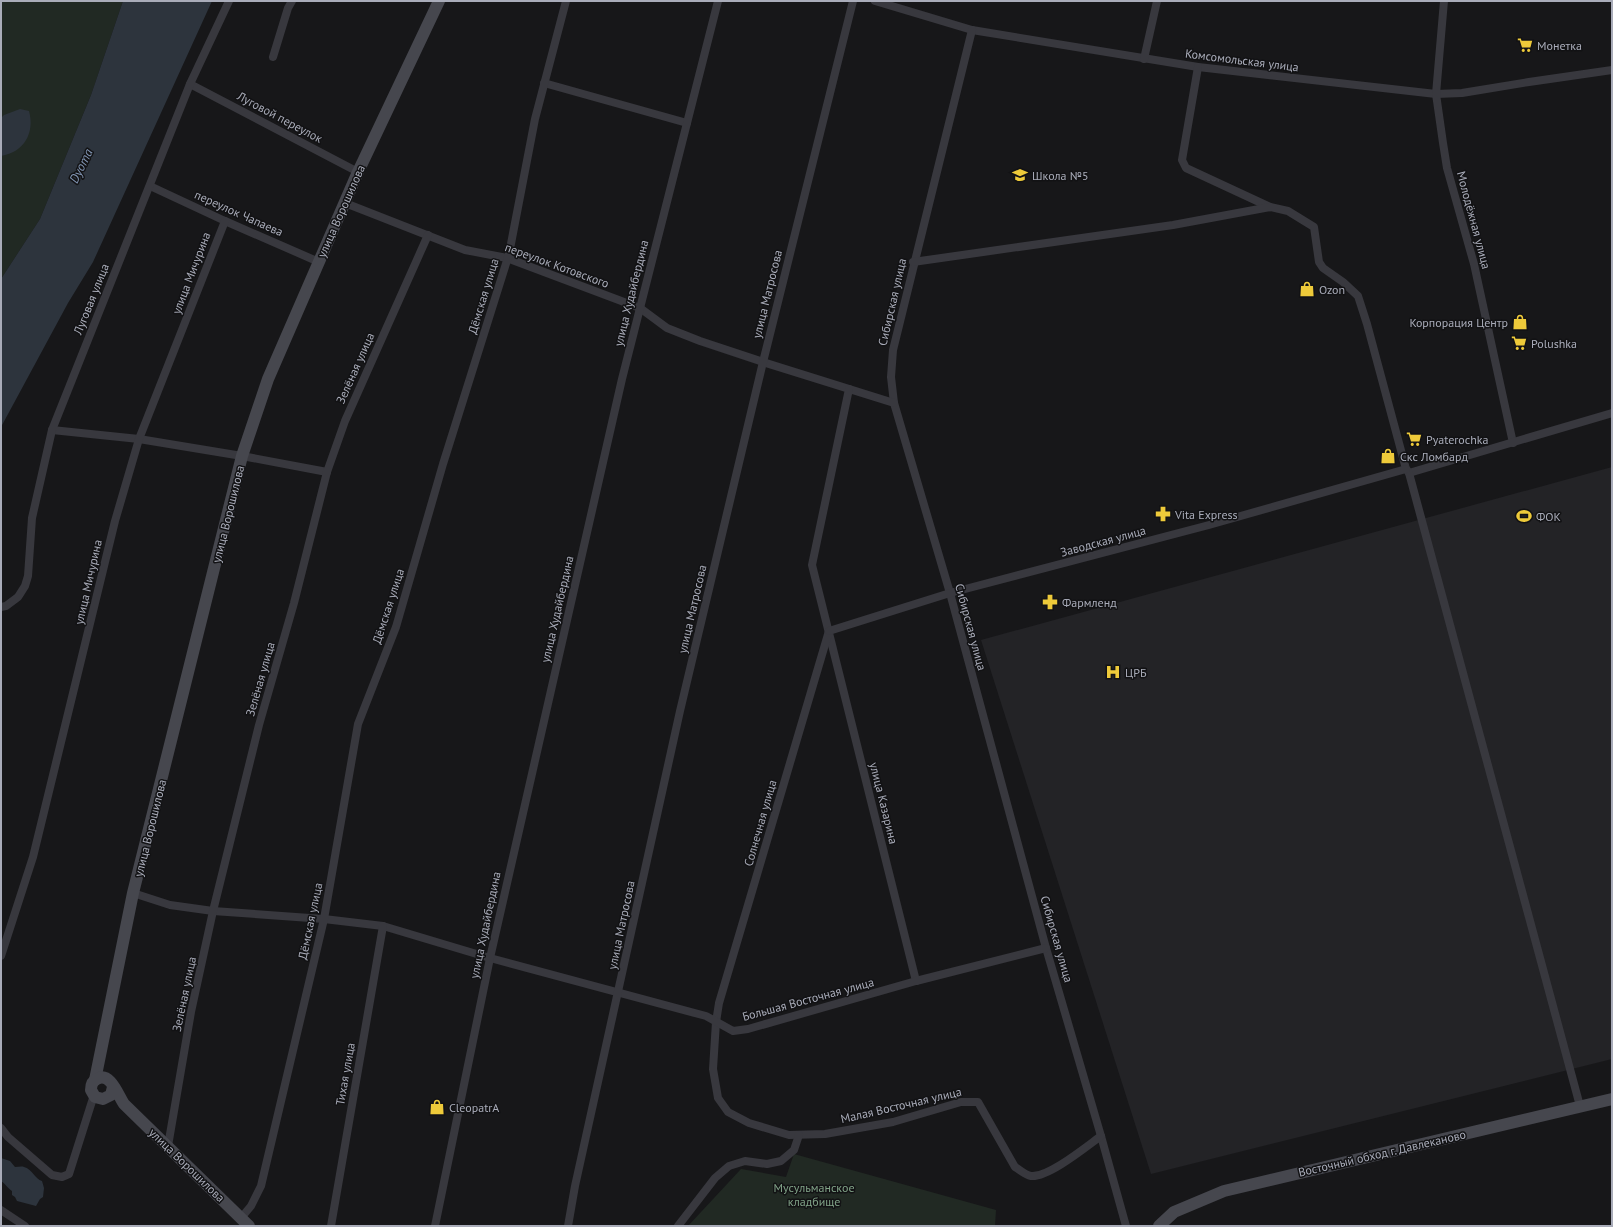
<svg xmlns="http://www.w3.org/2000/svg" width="1613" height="1227" font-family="'PT Sans',sans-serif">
<rect width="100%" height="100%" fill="#171719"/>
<!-- built -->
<path fill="#232326" d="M1612 467V1059L1151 1174 981 640Z"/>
<!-- green -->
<g fill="#212923">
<path d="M1 1H123L91 95 40 219 1 279Z"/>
<path d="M794 1154 996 1210 995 1226H688L741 1169 786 1177Z"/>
</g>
<!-- water -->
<g fill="#2d343d">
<path d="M123 1H212L93 262 68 303 1 427V279L40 219 91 95Z"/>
<path d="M20 109 29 111C35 133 24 152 1 156V118L4 115Z"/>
<path d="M1 1156V1158L10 1161 15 1167C18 1167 22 1166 24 1167 32 1169 35 1179 42 1181L44 1188 43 1197 40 1199 36 1206 17 1201 15 1197 12 1195V1191C7 1188 6 1184 1 1181Z"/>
</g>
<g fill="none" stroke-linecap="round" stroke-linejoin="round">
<!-- street -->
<g stroke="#38383e" stroke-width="8">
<path d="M875 1 972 30 1198 67 1436 94 1462 93 1529 82 1612 70"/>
<path d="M1444 1 1436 94 1443 143 1447 168 1474 264 1513 443"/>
<path d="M972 30 893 350 891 377 894 403 950 593 1046 948 1101 1136 1126 1226"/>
<path d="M273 57 288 8 292 1"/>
<path d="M1144 59 1157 1"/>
<path d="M1198 67 1182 160 1186 168 1270 207"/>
<path d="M544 83 687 123"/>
<path d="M190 84 358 172"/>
<path d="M150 186 225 221 319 262"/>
<path d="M345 203 465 250 507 258 640 308 667 328 700 341 763 362 894 403"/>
<path d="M913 262 1173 225 1270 207 1288 211 1314 227 1319 262 1323 268 1343 282 1358 296 1367 324 1406 469"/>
<path d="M849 389 812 565 916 981"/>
<path d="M52 430 139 439 242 456 327 472"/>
<path d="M1407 470 1409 473 1612 413"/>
<path d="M1409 473 1580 1106"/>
<path d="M1 607 6 606 18 597 25 586 28 576 32 518 52 430 190 84 229 1"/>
<path d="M829 631 719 1003 716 1022 713 1069 718 1098 728 1112 749 1123 789 1135 825 1134 893 1122 961 1102H978L1015 1167C1020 1170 1025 1175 1031 1176 1048 1178 1087 1146 1101 1136"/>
<path d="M829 631 950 593 1209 525 1406 469"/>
<path d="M133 893 170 905 213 911 324 919 383 926 490 958 706 1016 733 1031 748 1029 916 981 1046 948"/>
<path d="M1 956 33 857 115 521 139 439 225 221"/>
<path d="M1 1128 8 1137 52 1175 62 1177 69 1174 94 1095"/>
<path d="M168 1146 191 1012 213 911 259 725 294 603 327 472 345 421 428 235"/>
<path d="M1 1210 25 1226"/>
<path d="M241 1218 251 1206 261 1186 324 919 358 724 396 627 443 464 509 254 535 119 566 1"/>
<path d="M331 1226 383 926"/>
<path d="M435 1226 490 958 622 379 718 1"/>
<path d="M568 1226 575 1186 680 711 763 362 853 1"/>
<path d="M678 1226 715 1178 729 1166 745 1161 767 1164 781 1161 794 1150 799 1135"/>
</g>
<!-- secondary -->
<g stroke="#46474e" stroke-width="12">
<path d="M95 1080 133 893 242 456 268 379 358 172 439 1"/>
<path d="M113 1087 111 1095 103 1099 95 1097 91 1090C91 1085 92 1081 97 1079 110 1071 118 1095 124 1104L249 1226"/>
<path d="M1159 1226 1174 1212 1224 1191 1612 1099"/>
</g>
</g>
<!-- icons -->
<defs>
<g id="supermarket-bare" transform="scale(1.2)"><path d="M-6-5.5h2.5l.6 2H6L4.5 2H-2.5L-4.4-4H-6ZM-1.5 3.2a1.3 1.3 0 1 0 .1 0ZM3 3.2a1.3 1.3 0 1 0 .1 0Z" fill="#eeca3a" stroke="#121214" stroke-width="2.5" paint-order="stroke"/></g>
<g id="school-bare" transform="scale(1.2)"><path d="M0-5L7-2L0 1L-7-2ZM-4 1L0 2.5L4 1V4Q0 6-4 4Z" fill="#eeca3a" stroke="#121214" stroke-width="2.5" paint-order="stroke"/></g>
<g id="shop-bare" transform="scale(1.2)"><path d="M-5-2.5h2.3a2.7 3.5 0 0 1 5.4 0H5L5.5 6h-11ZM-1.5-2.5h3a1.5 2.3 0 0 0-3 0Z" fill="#eeca3a" stroke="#121214" stroke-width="2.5" paint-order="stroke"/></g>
<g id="pharmacy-bare" transform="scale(1.2)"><path d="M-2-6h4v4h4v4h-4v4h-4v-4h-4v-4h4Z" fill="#eeca3a" stroke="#121214" stroke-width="2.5" paint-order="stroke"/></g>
<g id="stadium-bare" transform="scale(1.2)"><path d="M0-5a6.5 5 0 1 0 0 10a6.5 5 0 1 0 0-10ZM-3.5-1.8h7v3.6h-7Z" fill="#eeca3a" stroke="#121214" stroke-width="2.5" paint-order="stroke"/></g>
<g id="hospital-bare" transform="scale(1.2)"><path d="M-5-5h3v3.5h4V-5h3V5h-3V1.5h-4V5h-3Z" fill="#eeca3a" stroke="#121214" stroke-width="2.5" paint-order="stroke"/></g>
</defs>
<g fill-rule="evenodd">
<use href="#supermarket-bare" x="1525" y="45"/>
<use href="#school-bare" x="1020" y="175"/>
<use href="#shop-bare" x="1307" y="289"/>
<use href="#shop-bare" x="1520" y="322"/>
<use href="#supermarket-bare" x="1519" y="343"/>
<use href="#supermarket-bare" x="1414" y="439"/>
<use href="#shop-bare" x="1388" y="456"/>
<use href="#pharmacy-bare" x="1163" y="514"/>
<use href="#stadium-bare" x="1524" y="516"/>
<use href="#pharmacy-bare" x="1050" y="602"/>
<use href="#hospital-bare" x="1113" y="672"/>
<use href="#shop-bare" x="437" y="1107"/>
</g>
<g text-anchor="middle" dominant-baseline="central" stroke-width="3" stroke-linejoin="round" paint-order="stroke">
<!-- poi labels -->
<g font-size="12" fill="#a9acb9" stroke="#121214" text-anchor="start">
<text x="1537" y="45">Монетка</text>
<text x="1032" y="175">Школа №5</text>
<text x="1319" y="289">Ozon</text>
<text x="1508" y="322" text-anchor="end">Корпорация Центр</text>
<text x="1531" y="343">Polushka</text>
<text x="1426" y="439">Pyaterochka</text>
<text x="1400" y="456">Скс Ломбард</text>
<text x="1175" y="514">Vita Express</text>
<text x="1536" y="516">ФОК</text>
<text x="1062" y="602">Фармленд</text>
<text x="1125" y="672">ЦРБ</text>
<text x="449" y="1107">CleopatrA</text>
</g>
<!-- street labels -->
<g font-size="12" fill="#a9acb9" stroke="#121214">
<text transform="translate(1242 60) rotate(7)">Комсомольская улица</text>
<text transform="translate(280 117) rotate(28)">Луговой переулок</text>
<text transform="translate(341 211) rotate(-66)">улица Ворошилова</text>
<text transform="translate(239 213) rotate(24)">переулок Чапаева</text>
<text transform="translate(1474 220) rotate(75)">Молодёжная улица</text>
<text transform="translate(557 265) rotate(20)">переулок Котовского</text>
<text transform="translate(191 273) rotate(-69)">улица Мичурина</text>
<text transform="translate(631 293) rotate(-76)">улица Худайбердина</text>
<text transform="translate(767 294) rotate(-76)">улица Матросова</text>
<text transform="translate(483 296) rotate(-73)">Дёмская улица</text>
<text transform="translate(91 299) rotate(-68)">Луговая улица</text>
<text transform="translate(892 302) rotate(-77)">Сибирская улица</text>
<text transform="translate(355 368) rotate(-66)">Зелёная улица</text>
<text transform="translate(228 514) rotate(-76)">улица Ворошилова</text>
<text transform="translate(1103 541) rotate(-15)">Заводская улица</text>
<text transform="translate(88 582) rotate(-77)">улица Мичурина</text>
<text transform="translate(388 606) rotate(-72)">Дёмская улица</text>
<text transform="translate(557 609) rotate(-77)">улица Худайбердина</text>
<text transform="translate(692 609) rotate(-77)">улица Матросова</text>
<text transform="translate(971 627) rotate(75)">Сибирская улица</text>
<text transform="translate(260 679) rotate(-74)">Зелёная улица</text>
<text transform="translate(884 803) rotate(76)">улица Казарина</text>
<text transform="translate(760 823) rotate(-74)">Солнечная улица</text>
<text transform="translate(150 828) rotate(-76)">улица Ворошилова</text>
<text transform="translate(310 921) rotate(-78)">Дёмская улица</text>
<text transform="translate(485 925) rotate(-78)">улица Худайбердина</text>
<text transform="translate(621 925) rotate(-78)">улица Матросова</text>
<text transform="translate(1057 939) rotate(74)">Сибирская улица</text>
<text transform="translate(184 994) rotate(-78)">Зелёная улица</text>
<text transform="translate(808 999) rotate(-15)">Большая Восточная улица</text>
<text transform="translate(345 1074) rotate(-80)">Тихая улица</text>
<text transform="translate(901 1105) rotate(-13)">Малая Восточная улица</text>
<text transform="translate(1382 1153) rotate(-13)">Восточный обход г. Давлеканово</text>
<text transform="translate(187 1165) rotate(44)">улица Ворошилова</text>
</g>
<!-- park labels -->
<g font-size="12" fill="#81a388" stroke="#121214">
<text x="814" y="1187">Мусульманское<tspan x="814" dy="14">кладбище</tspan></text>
</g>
<!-- water labels -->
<g font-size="13" font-style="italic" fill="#8195b3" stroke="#121214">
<text transform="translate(81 166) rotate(-64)">Dyoma</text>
</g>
</g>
<!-- border -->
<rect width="1613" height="1227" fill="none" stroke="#a9acb9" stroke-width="4"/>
</svg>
